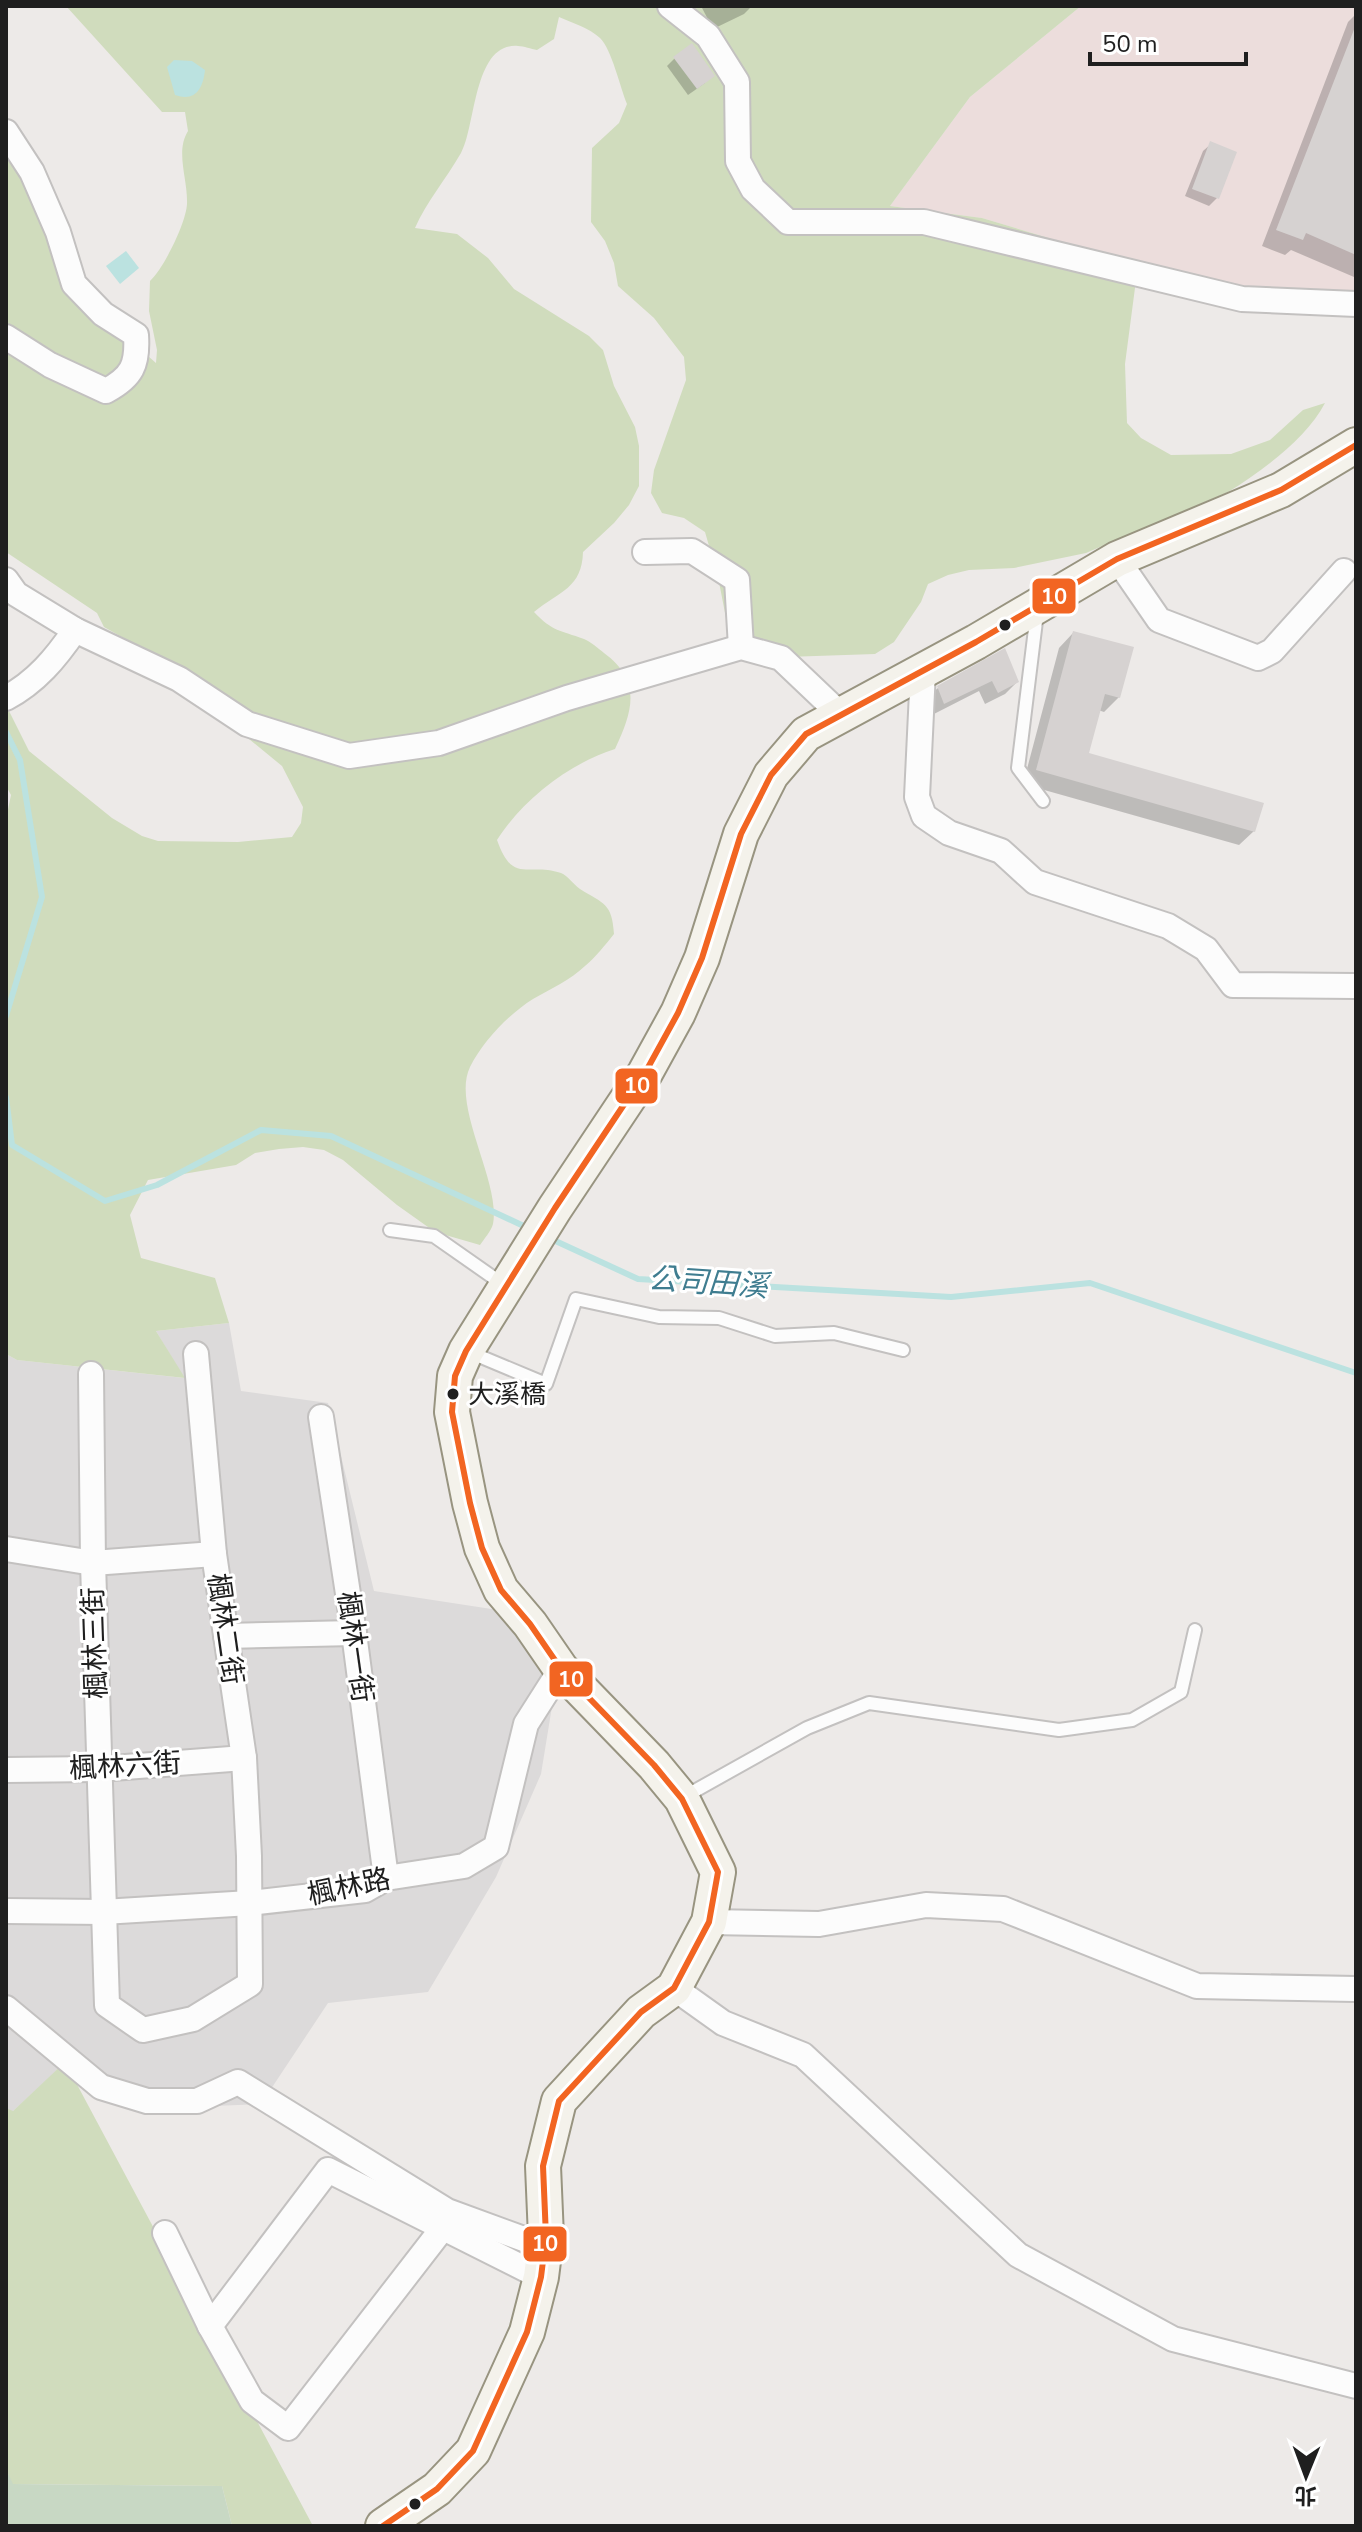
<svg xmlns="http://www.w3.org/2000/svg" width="1362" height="2532" font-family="'Nunito Sans','Noto Sans TC',sans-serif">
<rect width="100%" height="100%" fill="#edeae8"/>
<!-- residential -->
<path fill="#dcdada" d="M229 1323 241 1391 328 1403 374 1591 498 1610 556 1682 541 1774 496 1877 428 1992 328 2003 261 2104 142 2109 65 2063 12 2112 6 2108V1354L17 1360 184 1378 156 1331Z"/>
<!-- military -->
<path fill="#ecdddc" d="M1081 6H1356V298L1277 294 1138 265 982 218 890 206 970 97Z"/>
<!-- forest -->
<g fill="#d0dcbd">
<path d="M66 6H1081L970 97 890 206 982 218 1138 265 1125 364 1127 423 1141 438 1171 455 1231 454 1270 440 1303 410 1325 403C1307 438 1262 471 1228 492L1086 553 1014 568 969 570 948 575 928 584 921 602 894 642 875 654 786 657 744 640 727 623 718 577 705 532 684 518 662 513 651 493 654 470 686 380 684 357 654 318 618 286 614 263 605 241 591 222 592 148 619 123 627 104C620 87 612 50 600 38 589 28 573 23 559 17L554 39 537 50C531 49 524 46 518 46 473 42 476 127 461 153 446 179 427 201 415 228L457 234 488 258 514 289 589 336 603 350 614 386 635 427 639 446V486L629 505 614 523 583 552C582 588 560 591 534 612 553 632 560 630 584 639 591 642 598 648 604 653 642 681 633 711 615 749 570 763 522 800 497 840 513 885 527 862 561 873 568 876 573 884 580 889 604 904 612 903 614 934 605 945 596 957 585 966 570 980 551 989 533 999 509 1014 483 1041 470 1067 451 1106 501 1182 493 1224 491 1231 484 1239 480 1245L435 1232 397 1205 343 1160 324 1150 303 1147 279 1149 255 1153 236 1165 148 1180 130 1215 141 1258 215 1278 229 1323 156 1331 185 1378 17 1360 6 1354V819L11 795 6 786V705L29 751 112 818 142 836 158 841 238 842 292 837 301 823 303 807 282 766 129 641 104 627 97 613 6 552V144L19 149C58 223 91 308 156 363L157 350 149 311 150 281C164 268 186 223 187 204 188 179 175 152 188 131L185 112H162Z"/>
<path d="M65 2062 313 2526H232L222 2486 12 2484 6 2469V2108L13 2111Z"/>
</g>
<!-- cemetery -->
<path fill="#c8d8c4" d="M6 2469 13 2484 222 2486 232 2526H6Z"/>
<!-- water -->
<g fill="#bbe2e0">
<path d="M174 60 192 61 205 70C203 89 195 102 175 95L167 67Z"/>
<path d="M126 251 139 268 120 284 106 266Z"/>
</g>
<!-- shadow -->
<g fill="#0003">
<path d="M701 6H752L744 14 713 29Z"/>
<path d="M1356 14V275L1354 277 1291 250 1285 255 1262 246 1348 22Z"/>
<path d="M675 58 705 83 688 95 667 66Z"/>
<path d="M1211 144 1217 198 1209 206 1185 196 1203 151Z"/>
<path d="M1073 633 1119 697 1104 712 1098 710 1087 754 1254 831 1239 845 1023 784 1059 648Z"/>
<path d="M1004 651 1017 682 1005 694 985 704 979 691 932 715 926 699 939 687Z"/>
</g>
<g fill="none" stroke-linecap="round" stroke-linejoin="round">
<!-- stream -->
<g stroke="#bbe2e0" stroke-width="6">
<path d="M6 732 20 760 42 897 6 1016"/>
<path d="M6 1097 12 1145 105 1201 157 1185 261 1130 331 1136 528 1228"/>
<path d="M549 1238 638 1279 951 1297 1090 1283 1356 1373"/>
</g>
</g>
<!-- building -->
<g fill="#d6d2d1">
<path d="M1355 27 1356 28V255L1306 233 1303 240 1276 230Z"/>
<path d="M692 43 715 76 697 89 673 57Z"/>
<path d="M1210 141 1237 152 1219 199 1192 189Z"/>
<path d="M1073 631 1134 647 1120 698 1105 694 1089 753 1264 803 1255 832 1036 770Z"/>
<path d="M1005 648 1019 682 998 693 992 681 944 704 937 686Z"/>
</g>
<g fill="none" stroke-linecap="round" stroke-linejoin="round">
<!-- service casing -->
<g stroke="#c3c1c0" stroke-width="16">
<g id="service">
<path d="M1037 613 1018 768 1043 801"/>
<path d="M390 1230 434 1236 504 1285"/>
<path d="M467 1351 546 1384 576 1299 659 1317 719 1318 775 1336 834 1333 903 1350"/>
<path d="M682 1798 807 1728 869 1703 1059 1730 1132 1720 1181 1692 1195 1630"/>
</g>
</g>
<!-- minor casing -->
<g stroke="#c3c1c0" stroke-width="28">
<g id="minor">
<path d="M670 6 708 36 737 82 738 161 753 189 788 222H924L1242 299 1356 304"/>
<path d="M6 132 32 172 58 232 74 284 103 314 136 335C138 365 132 377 106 391L50 365 6 337"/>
<path d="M645 552 692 551 737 580 741 647"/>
<path d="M1117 559 1159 620 1258 658 1272 651 1344 571"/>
<path d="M6 580 16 594 75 630 179 679 247 724 349 756 439 743 567 698 741 647 781 658 841 715"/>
<path d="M923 671 917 797 924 816 949 833 1001 851 1035 882 1168 926 1206 949 1233 985 1356 986"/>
<path d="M6 698C36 682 56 658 75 630"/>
<path d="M91 1374 93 1563 107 2005 143 2030 193 2019 250 1984 249 1856 244 1758 214 1554 196 1354"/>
<path d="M321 1417 354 1633 386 1878"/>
<path d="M6 1549 93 1563 214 1554"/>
<path d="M226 1636 354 1633"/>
<path d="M6 1770 99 1769 244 1758"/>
<path d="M6 1911 103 1912 250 1903 365 1890 386 1878 464 1866 496 1847 526 1724 561 1669"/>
<path d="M709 1922 819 1924 926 1905 1003 1909 1197 1986 1356 1989"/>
<path d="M674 1988 723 2023 803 2055 1018 2255 1173 2339 1356 2386"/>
<path d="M6 2008 101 2087 147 2101H197L238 2082 447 2211 529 2241 546 2237"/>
<path d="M165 2233 210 2326 252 2401 288 2428 442 2229"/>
<path d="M210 2326 328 2170 541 2277"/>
</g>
</g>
<!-- secondary casing -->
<g stroke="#989480" stroke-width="38">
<path id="secondary" d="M383 2526 437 2489 473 2451 527 2332 541 2277 546 2237 543 2166 559 2101 641 2012 674 1988 709 1922 718 1872 682 1799 654 1765 561 1669 530 1624 501 1590 482 1548 470 1503 452 1412 455 1376 466 1351 555 1208 645 1073 678 1013 702 958 741 834 771 775 806 734 976 642 1117 559 1281 490 1356 445"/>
</g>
<!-- service -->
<use href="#service" stroke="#fcfcfc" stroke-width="12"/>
<!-- minor -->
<use href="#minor" stroke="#fcfcfc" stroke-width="24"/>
<!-- secondary -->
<use href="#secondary" stroke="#f4f2eb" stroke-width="34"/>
<!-- bus-1 casing -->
<g stroke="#fff" stroke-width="12">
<path id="bus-1" d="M383 2526 437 2489 473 2451 527 2332 541 2277 546 2237 543 2166 559 2101 641 2012 674 1988 709 1922 718 1872 682 1799 654 1765 561 1669 530 1624 501 1590 482 1548 470 1503 452 1412 455 1376 466 1351 555 1208 645 1073 678 1013 702 958 741 834 771 775 806 734 976 642 1117 559 1281 490 1356 445"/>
</g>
<!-- bus-1 -->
<use href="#bus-1" stroke="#f26522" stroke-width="6"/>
</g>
<!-- markers -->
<g fill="#1f1f1f" stroke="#fff" stroke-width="3">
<circle cx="1005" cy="625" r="7"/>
<circle cx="453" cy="1394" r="7"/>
<circle cx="415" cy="2504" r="7"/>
</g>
<g text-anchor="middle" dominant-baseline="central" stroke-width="6" stroke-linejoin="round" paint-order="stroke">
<!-- bus labels -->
<g font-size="26" fill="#1f1f1f" stroke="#fff" text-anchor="start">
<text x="468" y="1394">大溪橋</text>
</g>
<!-- street labels -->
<g font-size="28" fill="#1f1f1f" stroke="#fff">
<text transform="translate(225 1629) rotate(82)">楓林二街</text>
<text transform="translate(95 1643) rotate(-92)">楓林三街</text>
<text transform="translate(355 1647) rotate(82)">楓林一街</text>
<text transform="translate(125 1766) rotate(-3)">楓林六街</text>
<text transform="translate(349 1887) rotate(-12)">楓林路</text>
</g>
<!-- water labels -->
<g font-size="30" font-style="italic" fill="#3f7d90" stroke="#fff">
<text transform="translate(708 1283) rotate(4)">公司田溪</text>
</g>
</g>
<g stroke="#fff" stroke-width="3">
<rect x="1031" y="577" width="46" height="38" rx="8" fill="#f26522"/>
<rect x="614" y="1067" width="45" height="38" rx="8" fill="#f26522"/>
<rect x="548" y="1660" width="46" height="38" rx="8" fill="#f26522"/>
<rect x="522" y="2225" width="46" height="38" rx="8" fill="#f26522"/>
</g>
<g font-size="22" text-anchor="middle" font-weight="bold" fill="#fff">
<text x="1054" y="604">10</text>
<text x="637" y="1093">10</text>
<text x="571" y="1687">10</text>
<text x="545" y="2251">10</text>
</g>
<!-- border -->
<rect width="1362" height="2532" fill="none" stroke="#1f1f1f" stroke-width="16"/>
<!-- north arrow -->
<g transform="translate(1306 2476) rotate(181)" stroke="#ffffff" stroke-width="6" paint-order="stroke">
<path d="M0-6L14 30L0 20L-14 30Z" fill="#1f1f1f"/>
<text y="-12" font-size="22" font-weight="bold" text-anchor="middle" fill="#1f1f1f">北</text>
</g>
<!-- scale -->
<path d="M1090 52v12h156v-12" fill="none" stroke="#1f1f1f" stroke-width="4"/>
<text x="1102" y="52" font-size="24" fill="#1f1f1f" stroke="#ffffff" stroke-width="6" paint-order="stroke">50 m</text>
</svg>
